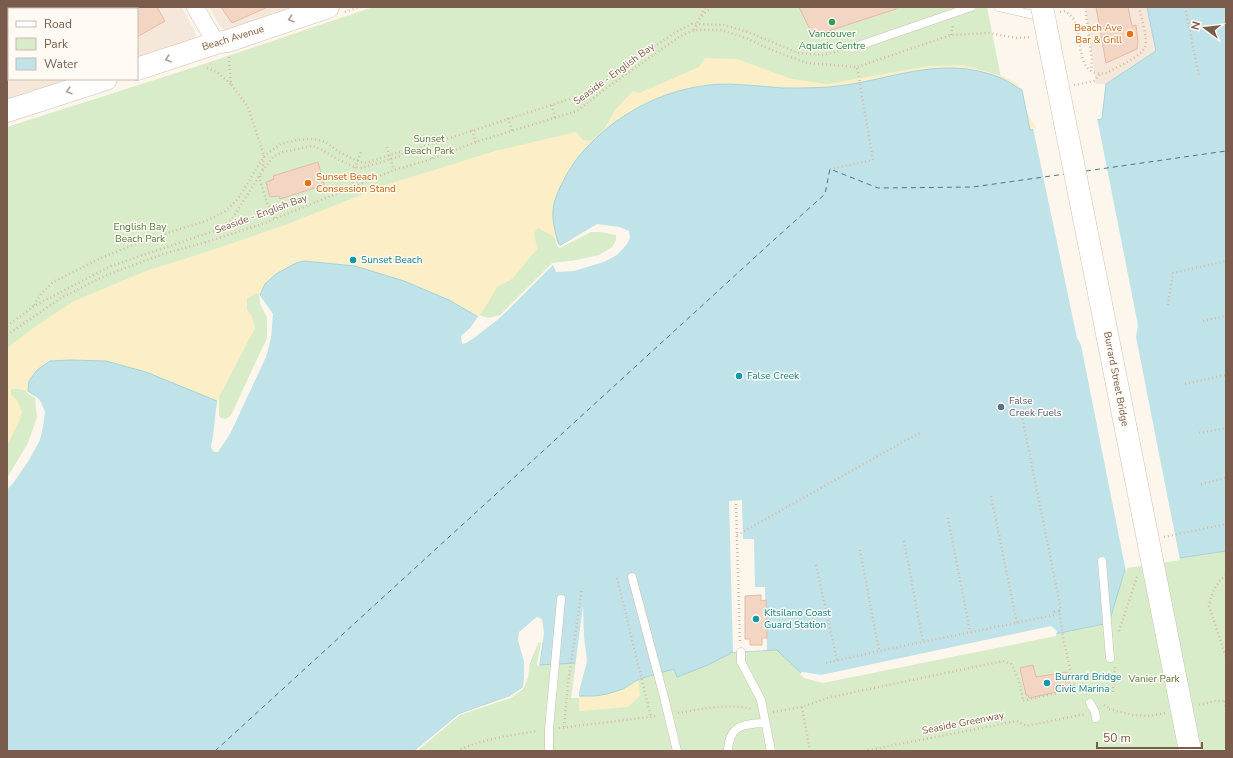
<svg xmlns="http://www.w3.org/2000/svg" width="1233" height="758" font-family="'Nunito Sans',sans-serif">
<rect width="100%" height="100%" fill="#fdf6ec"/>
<!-- residential -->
<g fill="#f5e8da">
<path d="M54 7H182L196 34 195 39 137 62V9H51Z"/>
<path d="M209 7H305L225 31 220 26Z"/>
<path d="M1085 7H1147L1156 51 1106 84H1096Z"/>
<path d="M9 33V79H86L7 105V35Z"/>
</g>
<!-- green -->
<g fill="#d8ecc9">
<path d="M373 7H987L1001 78 590 230 615 232 618 237 614 248 501 317 489 320 269 316V338L233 416 228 420 37 397 40 417 30 444 7 480V127L201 65Z"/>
<path d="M1226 551V751H414L535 648 539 640 576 663 623 689 639 679 674 669 708 665 733 652 777 650 1126 566Z"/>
</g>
<!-- sand -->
<g fill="#fcefc7">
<path d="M705 58 737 59 792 79 827 84 928 66 963 65 1005 77 1018 84 1019 105 1026 111 1037 129 597 224 559 246 553 236 538 228 534 233 537 249 512 279 497 287 486 306 473 323 266 357 273 314 260 295 257 293 247 298V310L252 316 255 328 217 401 215 418 29 460 41 402C31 394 24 387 11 389V395L17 400 22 412 20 419 7 446V348L36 326 74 301 146 271 212 250 285 225 389 184 495 151 576 132 583 140 589 141 592 140 605 128 615 110 633 91 639 93 699 67Z"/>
<path d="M618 602 639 684 640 696 628 707 579 711V692Z"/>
</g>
<!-- water -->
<path fill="#bfe3e8" stroke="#a5d3da" d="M1147 7H1226V551L1126 566 1109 623 822 681 804 676 777 650 733 652 708 665 677 677 674 669 639 679 623 689 607 694 594 696H572L576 663 539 665 543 642 537 641 523 687 510 696 459 714 414 751H7V480L30 444 40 417 37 397 28 391 29 381 37 370 50 361 71 360 106 361 146 372 217 401V417L226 421 233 416 269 338V316L261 303 260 295 265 284 276 274 296 263 304 261 355 266 404 281 449 300 478 317 489 320 501 317 553 264 599 257 617 244V234L601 230 584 233 559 246C556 234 552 223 553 210 554 198 561 185 567 174 571 168 574 162 579 156 608 121 651 95 696 87 725 81 754 86 783 88 798 88 814 88 829 87 889 82 939 53 1001 78 1008 81 1015 86 1022 90L1030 130 1102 119 1106 84 1156 51Z"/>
<!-- pier -->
<g fill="#fdf6ec">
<path d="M1097 118 1138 325 1136 337 1180 560 1127 568 1126 572 1081 345 1077 338 1033 128Z"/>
<path d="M597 224 619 227 629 231 630 238 627 244 617 255 604 262 574 271 556 272 553 265 501 317 474 338 466 343 462 344 461 336 470 328 479 315 489 318 500 315 552 263 576 260 599 255 612 247 616 240V235L600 232H591L560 248 558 247 555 240 560 246Z"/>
<path d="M259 294 273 314 271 338 266 357 230 434 218 452H214L212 450 211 446 213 436 217 401 218 399 219 400V416L221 418 226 419 231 415 267 338V317L260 304Z"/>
<path d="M26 391 37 397 41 402 45 412 43 427 40 440 29 460 14 482 7 490V478L28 443 37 417 35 398 27 393Z"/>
<path d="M742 500 743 539H754L755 587H765L767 650 733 652 729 501Z"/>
<path d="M583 606 584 637 587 661 579 692V698H571Z"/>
<path d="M537 617 542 619 544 633 539 667 537 664 541 643 539 642 538 643 530 664 528 677 524 688 511 698 460 715 417 751H414L459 714 510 696 523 687 524 676V662L518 640 519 632Z"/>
<path d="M1051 626 1057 631 1056 636 823 683 804 678 800 674 802 672 821 675Z"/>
</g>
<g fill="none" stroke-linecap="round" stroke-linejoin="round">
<!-- ferry -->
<g stroke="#437c86" stroke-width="1" stroke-dasharray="5 4" stroke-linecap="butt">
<path d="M1086 171 1226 151"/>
<path d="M215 751 776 238 825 194 830 169 878 188 973 187 1065 174"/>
</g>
</g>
<!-- building -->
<g fill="#f3d5c3" stroke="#e6bba3">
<path d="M137 7H157L165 21 137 37Z"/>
<path d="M221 7H268L232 23Z"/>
<path d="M799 7H896V9L813 36Z"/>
<path d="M1096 7H1128L1132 26 1136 25 1138 42 1137 49 1106 63Z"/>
<path d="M318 162 324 185 280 199 279 196 270 197 266 182 274 179 273 176Z"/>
<path d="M761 595V601L766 600 767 638H762V645H750V639H745V596Z"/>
<path d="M1033 665 1036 677 1066 672V674L1068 673 1071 689 1029 698 1028 695H1026L1020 668Z"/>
</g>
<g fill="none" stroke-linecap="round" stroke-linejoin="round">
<!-- lane casing -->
<g stroke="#d1beb0" stroke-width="9">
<g id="lane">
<path d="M999 7 1042 17"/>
<path d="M852 48 971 7"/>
<path d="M1102 561 1110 658"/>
<path d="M632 577 664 697 677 751"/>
<path d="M741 652V662L761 700 771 751"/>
<path d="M1090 703 1095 712 1096 718"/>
<path d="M549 751V729L561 599"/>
<path d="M728 751C729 725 743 724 765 723"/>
</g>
</g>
<!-- street casing -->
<g stroke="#d1beb0" stroke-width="18">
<path id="street" d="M195 7 216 43"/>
</g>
<!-- secondary casing -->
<g stroke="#d6c0b0" stroke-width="23">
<g id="secondary">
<path d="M25 9 29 7"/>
<path d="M7 20 9 19"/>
<path d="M137 69 216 43 228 41 328 7"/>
<path d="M7 111 106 79"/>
</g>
</g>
<!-- path -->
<g stroke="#d9b8a5" stroke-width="2.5" stroke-dasharray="1 3" stroke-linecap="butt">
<path d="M1085 7 1092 61 1091 71"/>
<path d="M1185 7 1199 76"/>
<path d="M345 12 359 7"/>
<path d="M1060 12 1065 11C1069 14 1073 17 1075 22 1083 40 1075 79 1107 73 1115 68 1142 56 1145 47 1148 38 1141 17 1139 7"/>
<path d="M702 16 711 7"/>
<path d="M694 30 705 7"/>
<path d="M951 35 953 24"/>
<path d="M229 57 231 84 248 107 264 156 262 172"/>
<path d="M207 68 217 72 231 84"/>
<path d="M1074 85 1094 81 1100 74"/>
<path d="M552 105 555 118"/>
<path d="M508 118 512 131"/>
<path d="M472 130 476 142"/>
<path d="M423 135 432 159"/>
<path d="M387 147 394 170"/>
<path d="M830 169 873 160 857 67"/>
<path d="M260 176V180L267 203 275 219"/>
<path d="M354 187 351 178 361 152"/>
<path d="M34 305 41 294 53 282 101 258 148 239 206 221 224 212 238 199 264 156 281 144 297 140 314 139 326 142 339 152 357 161 366 163 399 152 404 153"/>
<path d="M1168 305 1173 273 1226 261"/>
<path d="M1203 321 1226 316"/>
<path d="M7 326 34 306 111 266 220 229 232 219 261 173 273 157 283 152 312 146 323 150 337 159 355 167 362 168 401 156 404 153 582 95 676 32 692 24 724 25 748 32 798 53 823 55 842 50"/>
<path d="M7 335 61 298 104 276 166 253 203 243 265 223 394 170 432 159 476 142 577 111 605 89 679 37 694 30H721L746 38 774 51 807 63 857 67 951 35 989 33 1017 38 1031 37"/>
<path d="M1185 384 1226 375"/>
<path d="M1021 411 1061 610 1059 611 1064 642 1075 691"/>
<path d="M1199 433 1226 428"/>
<path d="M1201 484 1226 478"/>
<path d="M991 496 1017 623"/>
<path d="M736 504 740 643"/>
<path d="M948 518 970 632"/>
<path d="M737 535 921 432"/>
<path d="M1164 537 1226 524"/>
<path d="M904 541 923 642"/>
<path d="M860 550 879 651"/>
<path d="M816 565 837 660"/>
<path d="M1226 575C1216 583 1211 593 1209 606L1226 657"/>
<path d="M617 578 651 717"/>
<path d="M1119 631 1137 577"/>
<path d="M826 663 879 651 1054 615V612L1059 611"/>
<path d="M1113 692 1115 667"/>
<path d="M1225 701 1226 708"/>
<path d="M1104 705 1111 709"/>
<path d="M1199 705 1215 701H1226"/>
<path d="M802 707 810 751"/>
<path d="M1109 709 1133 715 1150 716 1165 713"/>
<path d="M773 712 802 707 831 697 1003 661 1011 664C1018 675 1021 688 1023 701 1033 698 1072 689 1081 691 1083 691 1085 693 1087 694"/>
<path d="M678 713C702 709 728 703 752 709"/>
<path d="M564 727 568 684 582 588"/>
<path d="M559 728 657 716"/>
<path d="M457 751C482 739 511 735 538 731"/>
<path d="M864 751 1017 721 1026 726 1085 714"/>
</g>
<!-- lane -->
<use href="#lane" stroke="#fff" stroke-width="8"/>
<!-- street -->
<use href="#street" stroke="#fff" stroke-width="17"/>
<!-- secondary -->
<use href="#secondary" stroke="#fff" stroke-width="22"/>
<!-- secondary-bridge casing -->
<g stroke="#d6c0b0" stroke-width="23" stroke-linecap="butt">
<path id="secondary-bridge" d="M1042 7 1190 751"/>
</g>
<!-- secondary-bridge -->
<use href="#secondary-bridge" stroke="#fff" stroke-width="22"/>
</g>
<!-- one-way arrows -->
<defs><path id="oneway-chevron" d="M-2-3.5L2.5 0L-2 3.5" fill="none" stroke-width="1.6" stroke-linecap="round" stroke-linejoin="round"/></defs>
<g stroke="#af9d94">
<use href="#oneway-chevron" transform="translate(291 19) rotate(162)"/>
<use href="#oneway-chevron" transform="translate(168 59) rotate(162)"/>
<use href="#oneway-chevron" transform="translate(69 91) rotate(162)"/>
</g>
<!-- markers -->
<circle fill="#2e9e5b" stroke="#fffaf3" stroke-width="1.5" cx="832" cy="22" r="4"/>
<g fill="#e8710a" stroke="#fffaf3" stroke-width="1.5">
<circle cx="1130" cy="34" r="4"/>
<circle cx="308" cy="183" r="4"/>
</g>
<g fill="#0f9aa8" stroke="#fffaf3" stroke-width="1.5">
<circle cx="353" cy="260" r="4"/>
<circle cx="739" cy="376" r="4"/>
<circle cx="756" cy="619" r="4"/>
<circle cx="1047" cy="683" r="4"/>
</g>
<circle fill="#5c6f8a" stroke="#fffaf3" stroke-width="1.5" cx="1001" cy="407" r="4"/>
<g text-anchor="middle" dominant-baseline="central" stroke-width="3" stroke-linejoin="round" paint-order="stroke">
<!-- food labels -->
<g font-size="10" fill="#c56008" stroke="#fffaf3" text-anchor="end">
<text x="1122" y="28">Beach Ave<tspan x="1122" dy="12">Bar &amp; Grill</tspan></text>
<text x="316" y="177" text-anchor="start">Sunset Beach<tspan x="316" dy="12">Consession Stand</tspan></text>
</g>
<!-- leisure labels -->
<g font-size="10" fill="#27864d" stroke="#fffaf3">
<text x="832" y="34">Vancouver<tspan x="832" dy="12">Aquatic Centre</tspan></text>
</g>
<!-- street labels -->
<g font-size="10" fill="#7a5c4d" stroke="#fffaf3">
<text transform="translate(233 38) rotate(-17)">Beach Avenue</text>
<text transform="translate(614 74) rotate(-36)">Seaside - English Bay</text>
<text transform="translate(261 214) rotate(-20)">Seaside - English Bay</text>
<text transform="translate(1116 379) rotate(79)">Burrard Street Bridge</text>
<text transform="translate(963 723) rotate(-11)">Seaside Greenway</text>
</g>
<!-- park labels -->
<g font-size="10" fill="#537a41" stroke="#fffaf3">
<text x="429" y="139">Sunset<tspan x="429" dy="12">Beach Park</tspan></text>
<text x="140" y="227">English Bay<tspan x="140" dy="12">Beach Park</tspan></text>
<text x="1154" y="679">Vanier Park</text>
</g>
<!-- culture labels -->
<g font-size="10" fill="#0d838f" stroke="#fffaf3" text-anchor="start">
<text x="361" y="260">Sunset Beach</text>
<text x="747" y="376">False Creek</text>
<text x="764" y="613">Kitsilano Coast<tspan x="764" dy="12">Guard Station</tspan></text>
<text x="1055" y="677">Burrard Bridge<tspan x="1055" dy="12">Civic Marina</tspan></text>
</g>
<!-- service labels -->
<g font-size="10" fill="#4e5e75" stroke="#fffaf3" text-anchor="start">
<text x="1009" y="401">False<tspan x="1009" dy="12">Creek Fuels</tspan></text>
</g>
</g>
<!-- border -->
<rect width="1233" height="758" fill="none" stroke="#7a5c4d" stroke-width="16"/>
<!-- legend -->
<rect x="8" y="8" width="130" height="72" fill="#fffaf3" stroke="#cabbb1"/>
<rect x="16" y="21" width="20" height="6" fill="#ffffff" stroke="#cabbb1"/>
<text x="44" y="28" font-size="12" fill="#7a5c4d">Road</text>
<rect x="16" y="38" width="20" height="12" fill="#d8ecc9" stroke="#cabbb1"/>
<text x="44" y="48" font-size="12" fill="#7a5c4d">Park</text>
<rect x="16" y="58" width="20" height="12" fill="#bfe3e8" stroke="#cabbb1"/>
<text x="44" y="68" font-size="12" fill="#7a5c4d">Water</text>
<!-- north arrow -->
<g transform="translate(1205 28) rotate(285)" stroke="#fffaf3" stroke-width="3" paint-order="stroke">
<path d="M0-3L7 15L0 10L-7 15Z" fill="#7a5c4d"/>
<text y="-6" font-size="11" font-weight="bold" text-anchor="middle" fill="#7a5c4d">N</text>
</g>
<!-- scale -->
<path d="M1097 742v6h105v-6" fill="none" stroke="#7a5c4d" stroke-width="2"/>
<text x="1103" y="742" font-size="12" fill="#7a5c4d" stroke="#fffaf3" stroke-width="3" paint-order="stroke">50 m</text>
</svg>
